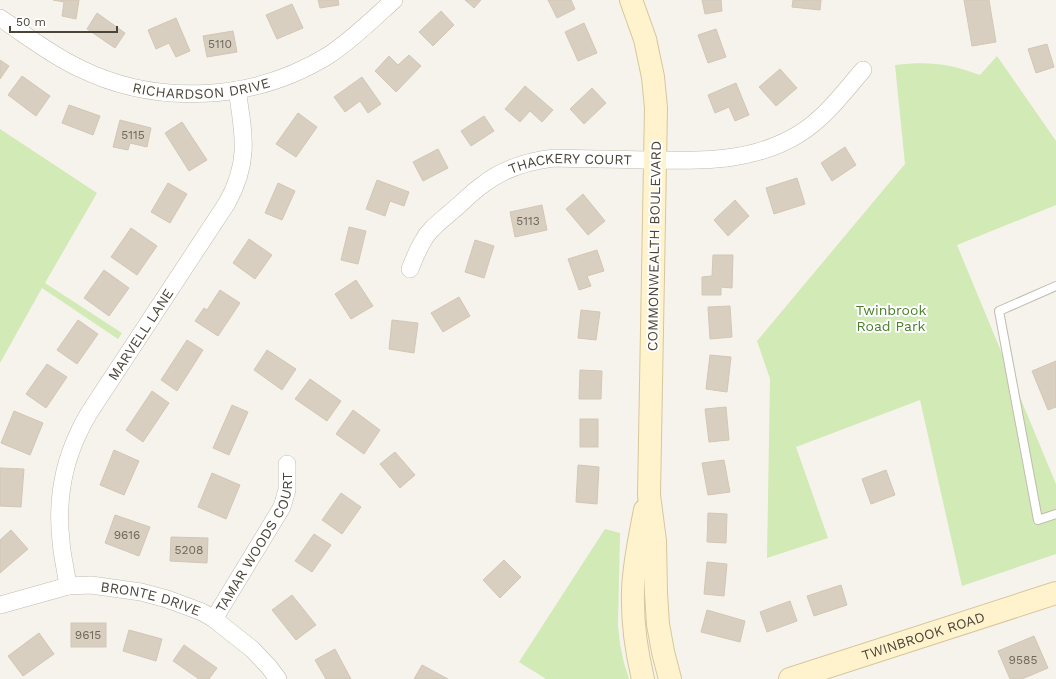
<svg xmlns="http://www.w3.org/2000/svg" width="1056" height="679" font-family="'Work Sans',sans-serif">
<rect width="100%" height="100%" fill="#f6f3ec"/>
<!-- green -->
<g fill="#d2eab5">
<path d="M997 56 1056 141V205L957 245 1056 484V554L962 586 920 400 796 447 828 538 767 558 770 379 757 341 905 164 895 65C927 61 949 63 980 75Z"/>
<path d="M0 129 97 193 45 283 122 333 118 339 42 288 0 363Z"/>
<path d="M605 529 620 533 618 625 620 644 624 663 629 679H546L519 662Z"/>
</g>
<!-- building -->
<g fill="#d8cfc1" stroke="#d3c7b4">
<path d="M53 0H79L76 19 62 16 64 2Z"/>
<path d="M318 0H338L339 5 320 8Z"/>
<path d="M465 0H481L474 8Z"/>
<path d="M548 0H571L575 9 557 18Z"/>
<path d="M702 0H721L722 11 705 14Z"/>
<path d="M793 0H821L820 10 792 7Z"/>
<path d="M964 0H989L996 42 972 46Z"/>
<path d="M292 4 303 28 277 39 266 15Z"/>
<path d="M441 11 454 25 433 46 419 32Z"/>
<path d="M97 13 125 33 115 48 87 29Z"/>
<path d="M176 18 190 51 176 57 169 43 156 49 148 30Z"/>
<path d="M584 23 597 53 578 61 565 32Z"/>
<path d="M716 29 726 57 708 63 698 35Z"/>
<path d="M233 31 237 52 207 57 203 36Z"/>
<path d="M1047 44 1054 67 1036 73 1028 49Z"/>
<path d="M409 55 421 66 396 92 375 71 389 56 398 65Z"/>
<path d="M0 60 9 66 0 79Z"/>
<path d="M780 69 797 88 776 106 759 87Z"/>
<path d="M22 76 50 96 36 116 8 95Z"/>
<path d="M362 77 381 104 368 113 360 101 345 112 334 97Z"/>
<path d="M736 83 749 115 735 121 729 107 715 113 708 95Z"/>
<path d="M525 86 553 110 542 122 530 111 520 122 505 109Z"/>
<path d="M592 88 606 103 584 124 570 109Z"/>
<path d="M69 105 100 116 93 135 62 123Z"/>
<path d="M298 113 317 127 296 157 276 144Z"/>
<path d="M484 116 494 131 471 146 461 131Z"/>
<path d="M120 120 151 128 147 147 130 143 128 150 113 147Z"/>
<path d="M182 122 207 160 189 171 165 133Z"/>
<path d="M845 147 856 165 832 181 821 163Z"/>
<path d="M438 149 448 168 423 181 413 162Z"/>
<path d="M797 178 805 204 774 214 766 188Z"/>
<path d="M377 180 409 192 404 206 390 201 385 216 366 209Z"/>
<path d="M168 183 187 194 170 223 151 212Z"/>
<path d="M278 183 295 191 282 220 265 213Z"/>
<path d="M583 194 605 221 588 235 566 209Z"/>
<path d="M735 200 749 216 728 236 714 220Z"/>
<path d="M542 205 547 230 515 237 510 212Z"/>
<path d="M349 227 366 231 358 264 341 260Z"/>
<path d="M131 228 157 246 137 275 111 257Z"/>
<path d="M249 239 272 255 255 279 233 263Z"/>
<path d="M475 240 494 246 484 278 465 272Z"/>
<path d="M597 250 604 271 587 276 591 286 579 290 568 259Z"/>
<path d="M713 255H733L732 288 721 287V295H702V277L712 276Z"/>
<path d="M104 270 129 288 109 316 84 298Z"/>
<path d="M356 280 373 306 351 319 335 294Z"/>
<path d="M220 290 240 303 218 336 195 321 204 308 207 310Z"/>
<path d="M459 297 470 316 443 332 431 313Z"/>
<path d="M730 306 732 337 710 339 708 307Z"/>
<path d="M581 310 600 312 596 340 578 338Z"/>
<path d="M78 320 98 334 77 364 57 350Z"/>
<path d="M392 320 418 323 414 353 389 349Z"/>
<path d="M187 340 203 350 177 391 161 380Z"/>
<path d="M267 350 296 369 282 390 254 370Z"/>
<path d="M710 355 731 357 727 392 706 389Z"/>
<path d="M1056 361V407L1048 410 1032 371Z"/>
<path d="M47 364 67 377 46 408 26 394Z"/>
<path d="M580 370 602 371 601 399H579Z"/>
<path d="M310 379 341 401 327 421 295 399Z"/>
<path d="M152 391 169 403 143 442 126 430Z"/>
<path d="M232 405 248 412 229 455 213 448Z"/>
<path d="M726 407 729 440 709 442 705 409Z"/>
<path d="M353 410 380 430 364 454 336 434Z"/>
<path d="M14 411 43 423 30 455 1 443Z"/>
<rect x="580" y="419" width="18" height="28"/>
<path d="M114 450 139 461 124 495 100 485Z"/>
<path d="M395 452 415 475 400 488 380 464Z"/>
<path d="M724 460 730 492 708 495 702 463Z"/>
<path d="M578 465 599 467 597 504 576 502Z"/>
<path d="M0 468 24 469 21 507 0 506Z"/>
<path d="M886 470 895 495 871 504 862 479Z"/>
<path d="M212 473 240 485 226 519 198 507Z"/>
<path d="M341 493 361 507 342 534 322 520Z"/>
<path d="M708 513 727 514 726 543 707 542Z"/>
<path d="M115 515 150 527 139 556 105 543Z"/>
<path d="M11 530 28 549 0 573V540Z"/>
<path d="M314 534 331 545 312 572 295 561Z"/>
<path d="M171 537 208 538 207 563 170 561Z"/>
<path d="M504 560 521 577 500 598 483 580Z"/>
<path d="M707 562 727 564 724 596 704 594Z"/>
<path d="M841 585 847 605 814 616 807 596Z"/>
<path d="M292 595 316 625 296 640 272 610Z"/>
<path d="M790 601 797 621 767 632 760 612Z"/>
<path d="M707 610 745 621 740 642 701 632Z"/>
<rect x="71" y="623" width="35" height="24"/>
<path d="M129 630 162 639 156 661 123 651Z"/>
<path d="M39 633 54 654 23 676 8 656Z"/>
<path d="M1034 636 1048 668 1022 679H1010L998 651Z"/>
<path d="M184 645 217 668 209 679H199L173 661Z"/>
<path d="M335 649 351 679H326L315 660Z"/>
<path d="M422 665 448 679H414Z"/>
</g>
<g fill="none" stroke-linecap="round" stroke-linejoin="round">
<!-- lane casing -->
<g stroke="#c2bbae" stroke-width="10">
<path id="lane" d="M1056 286 999 311 1038 520 1056 514"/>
</g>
<!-- street casing -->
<g stroke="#c2bbae" stroke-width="18">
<g id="street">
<path id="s1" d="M0 18C26 35 51 55 79 68 158 107 255 101 329 55 353 39 373 19 394 0"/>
<path id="s2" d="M410 269C414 259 418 249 423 241 429 229 441 221 451 212 461 204 470 194 481 186 502 169 528 161 554 158 585 159 615 159 645 160 698 161 752 163 799 134 825 118 843 93 863 70"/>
<path id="s3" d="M68 586C66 571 62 556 61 541 57 505 62 468 78 434 81 427 85 420 89 413L227 203C250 162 244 135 237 90"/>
<path id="s4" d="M0 605 68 586 91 585 141 592 167 599 202 612 214 619 252 649 269 667 278 679"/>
<path id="s5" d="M214 619 282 507 287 490V464"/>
</g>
</g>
<!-- secondary casing -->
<g stroke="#d6c79b" stroke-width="24">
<g id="secondary">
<path d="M631 0 645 39 653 77 656 108 649 495 655 541 656 593 658 624 663 652 670 679"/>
<path d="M643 679C636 650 632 620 633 590 634 563 640 536 645 510"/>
<path id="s6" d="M790 679 1056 593"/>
</g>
</g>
<!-- lane -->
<use href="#lane" stroke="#fff" stroke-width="8"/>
<!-- street -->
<use href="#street" stroke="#fff" stroke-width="17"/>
<!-- secondary -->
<use href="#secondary" stroke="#fff3cd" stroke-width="22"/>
</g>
<g text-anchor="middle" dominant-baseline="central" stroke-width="4" stroke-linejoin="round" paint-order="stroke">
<!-- number labels -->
<g font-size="12" fill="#6e675b">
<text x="220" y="44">5110</text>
<text x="133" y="135">5115</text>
<text x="528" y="221">5113</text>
<text x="127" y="535">9616</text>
<text x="189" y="550">5208</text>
<text x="88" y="635">9615</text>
<text x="1023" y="660">9585</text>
</g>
<!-- street labels -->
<g font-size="14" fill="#4b4439" stroke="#fff">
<text stroke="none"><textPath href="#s1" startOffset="220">RICHARDSON DRIVE</textPath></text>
<text stroke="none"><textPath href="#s2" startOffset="206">THACKERY COURT</textPath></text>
<text transform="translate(654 246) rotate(-89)">COMMONWEALTH BOULEVARD</text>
<text stroke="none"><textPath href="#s3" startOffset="273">MARVELL LANE</textPath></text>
<text stroke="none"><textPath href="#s5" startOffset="88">TAMAR WOODS COURT</textPath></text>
<text stroke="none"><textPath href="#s4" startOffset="155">BRONTE DRIVE</textPath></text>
<text stroke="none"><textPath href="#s6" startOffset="140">TWINBROOK ROAD</textPath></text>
</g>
<!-- park labels -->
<g font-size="14" fill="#4a7f2a" stroke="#fff">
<text x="891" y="310">Twinbrook<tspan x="891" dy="16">Road Park</tspan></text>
</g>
</g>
<!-- scale -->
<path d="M10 26v6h107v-6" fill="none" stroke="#4b4439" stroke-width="2"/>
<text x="16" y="26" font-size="12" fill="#4b4439" stroke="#ffffff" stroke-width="3" paint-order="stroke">50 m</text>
</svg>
